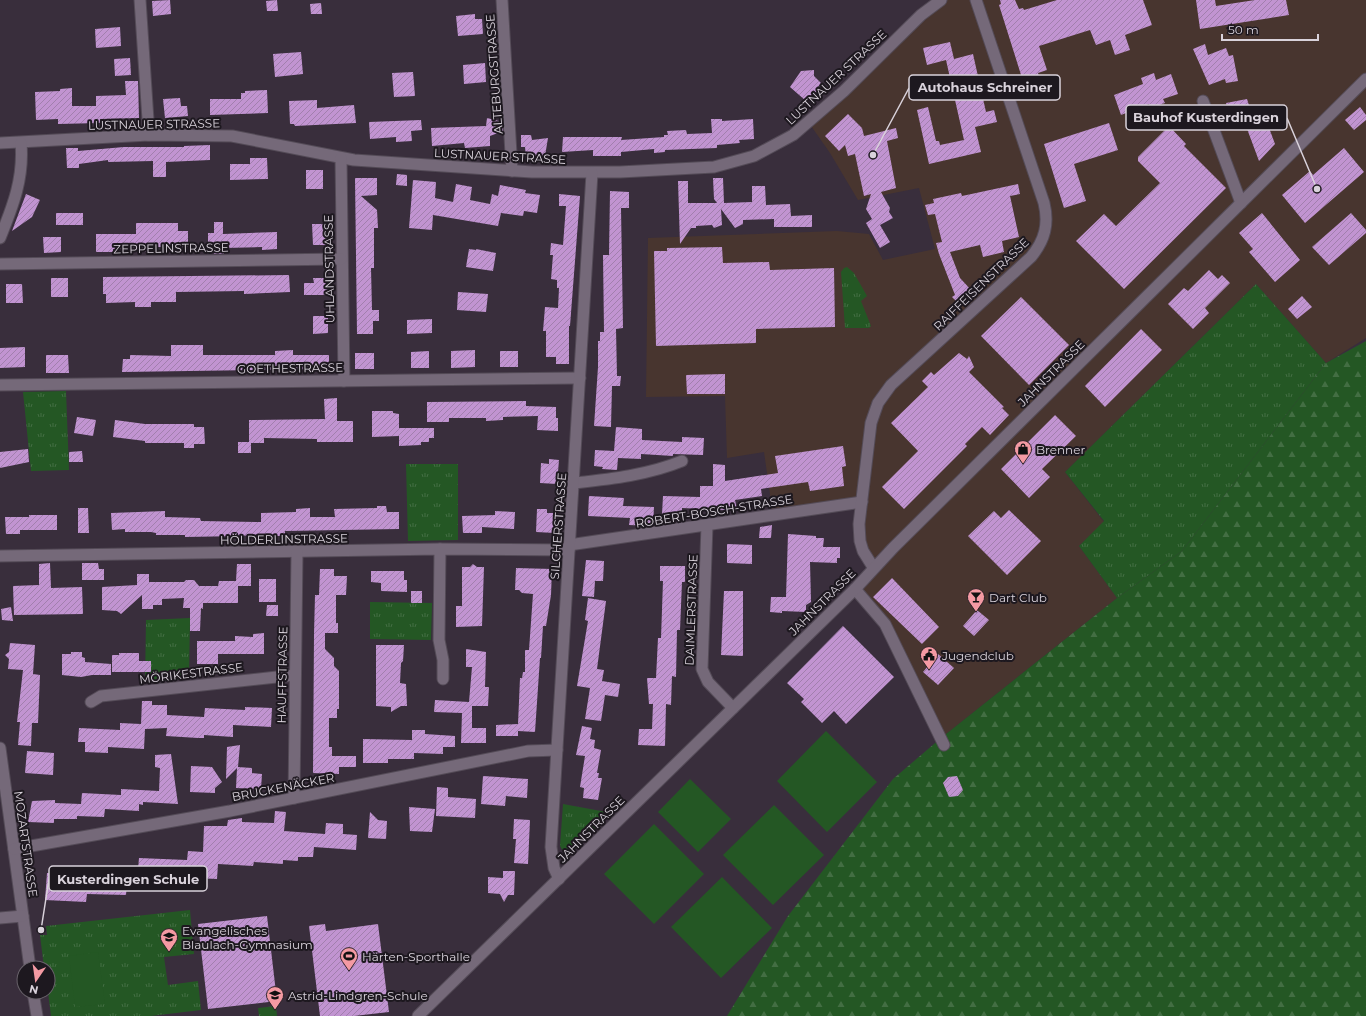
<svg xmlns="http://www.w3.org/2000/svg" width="1366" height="1016" font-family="Montserrat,sans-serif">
<defs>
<pattern id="grass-tufts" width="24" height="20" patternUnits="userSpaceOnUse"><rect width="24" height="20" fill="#245724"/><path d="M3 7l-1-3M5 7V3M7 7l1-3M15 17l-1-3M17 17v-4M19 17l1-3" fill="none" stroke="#436e43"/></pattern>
<pattern id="forest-firs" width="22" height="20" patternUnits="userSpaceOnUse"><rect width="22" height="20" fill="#245724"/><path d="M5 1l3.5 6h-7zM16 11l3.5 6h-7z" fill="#436e43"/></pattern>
<pattern id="building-hatch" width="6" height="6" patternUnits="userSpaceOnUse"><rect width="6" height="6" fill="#c194d1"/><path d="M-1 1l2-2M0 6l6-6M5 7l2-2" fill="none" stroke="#a17fad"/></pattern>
</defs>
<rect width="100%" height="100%" fill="#392e3c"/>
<!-- commercial -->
<path fill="#48352f" d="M941 0H1366V338L1326 363 1256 284 1065 472 1104 522 1079 546 1117 598 941 738 906 665 855 589 873 567 868 560 861 503 773 515 764 452 727 458 725 396 646 397 648 238 837 231 869 234 883 260 935 249 919 188 858 200 830 153 809 123Z"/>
<!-- grass -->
<g fill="url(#grass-tufts)">
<path d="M847 267 854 273 867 296 861 301 871 326 869 328H845L841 272 844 268Z"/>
<path d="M1256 284 1326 363 1182 551 1117 598 1079 546 1104 521 1065 472Z"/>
<path d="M66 391 69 470 31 471 23 392Z"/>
<path d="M406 464H458V540L408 541Z"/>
<path d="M370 602 432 603 431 640 370 639Z"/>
<path d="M190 618 189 678 145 683 146 620Z"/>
<path d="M563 804 612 813 573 851 569 853 563 851 560 846Z"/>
<path d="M190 910 194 954 164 957 168 985 198 981 201 1010 151 1016H51L48 992V968H44L40 935H47L46 926Z"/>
<path d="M276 1006 277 1016H259L258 1008Z"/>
</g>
<!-- forest -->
<path fill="url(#forest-firs)" d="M1366 341V1016H727L788 916 893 779 941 738 1117 598 1182 551 1326 363Z"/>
<!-- garden -->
<g fill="#245724">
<path d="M826 731 877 782 827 832 777 781Z"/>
<path d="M690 779 731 819 698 852 658 812Z"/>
<path d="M774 805 824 855 773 905 723 855Z"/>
<path d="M654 824 704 874 654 924 604 874Z"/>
<path d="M722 877 772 928 721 978 671 927Z"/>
<path d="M98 952 105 1004 75 1007 69 956Z"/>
</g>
<!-- building -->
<g fill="url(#building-hatch)">
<path d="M170 0 171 14 153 16 152 1Z"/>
<path d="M277 0 278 11H267L266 1Z"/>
<path d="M1000 0H1015L1019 9 1023 8 1024 10 1057 0H1143L1152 25 1125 35 1130 50 1115 55 1110 40 1096 45 1090 30 1039 46 1047 70 1038 73 1044 92 1028 97 999 5 1001 4Z"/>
<path d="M1196 0H1215L1216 6 1255 0H1286L1289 15 1200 29Z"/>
<path d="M321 3 322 14H311L310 4Z"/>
<path d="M475 14V19H482L483 34 458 36 456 16Z"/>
<path d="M120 27 121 46 96 48 95 29Z"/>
<path d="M950 42 954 59 973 54 986 112 994 110 997 122 975 127 981 152 929 164 917 110 928 107 936 141H939L940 145 964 140 946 60 927 65 923 48Z"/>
<path d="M1205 44 1208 55 1226 48 1229 56 1233 55 1238 81 1226 83 1225 79 1209 85 1193 49Z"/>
<path d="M301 52 303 74 275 77 273 54Z"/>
<path d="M130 58 131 75 115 76 114 59Z"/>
<path d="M485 63 486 82 464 84 463 65Z"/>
<path d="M814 70V76L821 83 817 88V92L813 93 806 101 790 87 801 71Z"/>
<path d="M413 72 415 96 394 97 392 73Z"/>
<path d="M1154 73 1156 80 1171 74 1178 94 1163 99 1165 103 1150 108 1149 104 1121 115 1114 95 1143 84 1141 78Z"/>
<path d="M125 81H138L139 118 100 119V123L58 124V119L36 120 35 92 60 91V89L72 88V106H96V96L126 95Z"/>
<path d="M267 90 268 113 210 115V99H241V93H245V91Z"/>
<path d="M180 98 181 106H187L188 116 165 118 163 99Z"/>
<path d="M1247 99 1254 121 1265 117 1275 144 1259 161 1243 118 1232 122 1226 103Z"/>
<path d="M317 100V108L354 105 356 123 295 126 294 124H290L289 101Z"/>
<path d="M1360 107 1366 115V120L1354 130 1345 120Z"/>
<path d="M848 114 862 128 864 136 896 128 898 138 887 141 896 188 881 192 890 208 889 212 893 218 880 225 890 242 880 248 866 223 872 219 866 209 871 194 864 196 855 154 848 156 845 145 839 151 825 136Z"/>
<path d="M487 118 499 121V126L502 125 503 131 490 136V146L465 148 464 143 432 146 431 128 486 126Z"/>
<path d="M711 119H722V121L753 119 754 139 739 140 740 143 717 145V148L665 150V152L654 153V149L621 152V156H593V150L562 152 563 137H622L621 140 664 137V135H668L667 131 686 130 687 134 712 133Z"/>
<path d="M421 120 422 130 411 131 412 141 396 142V137L370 139 369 122Z"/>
<path d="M1109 123 1118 150 1074 164 1086 201 1064 208 1044 144Z"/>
<path d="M1169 126 1186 144 1184 146 1226 188 1124 289 1076 241 1104 214 1116 226 1160 183 1138 161V157Z"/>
<path d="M521 135H531L532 140 548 138 545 156 526 157 525 147H521Z"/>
<path d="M210 145V160L166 162V177H153V161L108 162V160L79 164V168H67L66 148H78V151L124 147H184V146Z"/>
<path d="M1344 148 1364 172 1305 223 1282 195 1310 171 1313 175Z"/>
<path d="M250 158H267L268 179 230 180V164H250Z"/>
<rect x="306" y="170" width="17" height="19"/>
<path d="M397 174 407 175V186L396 185Z"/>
<path d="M355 178H377V195L361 196 377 210 378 228H374V268H371L372 310H379V321H373V334H357Z"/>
<path d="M713 178H723L724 203 752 202V186H765L766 205 790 204 791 216 812 215V227H774V219L743 220V224L735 228 721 209 722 225 714 228 712 225 696 226V228H691L680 244 678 181H688V203H717L714 199Z"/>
<path d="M413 180 436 182 435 198 453 202 456 184 472 187 470 200 490 204 492 194 498 196 500 185 526 190 525 193 540 195 537 213 524 211 523 216 501 213 498 226 433 215 432 230 409 228Z"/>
<path d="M1018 184 1020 194 1010 196 1019 237 1002 241 1004 252 983 257 980 245 950 252 960 278 973 292 959 304 952 297 955 295 939 254 936 243 942 242 935 214 928 215 925 205 934 203 933 199 961 193 962 196Z"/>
<path d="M610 191 629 192V208H621L623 328 616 329 617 376H621L620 386H612L611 427 594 426 598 367V341H600V332H604L603 255H609Z"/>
<path d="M26 194 40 200 32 217 12 231Z"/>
<path d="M559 194 580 196 570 326H569V364H556V357H546V331H543L545 307 558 308 559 288H557V280L551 279 553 255H550L551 243 563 245 566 206H559Z"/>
<rect x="56" y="213" width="27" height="12"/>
<path d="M1262 213 1300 260 1275 282 1249 252 1253 249 1239 233Z"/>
<path d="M1351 213 1366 230V233L1329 265 1312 247Z"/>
<path d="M214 222H223V234L277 232V249L262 250V247L224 248V254H214V251H210V248H208V233H214Z"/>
<path d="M136 223H178V231H188V247H151V251L141 252V249H113V252H96V234H136Z"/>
<path d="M312 224H327V245H313Z"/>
<path d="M43 237H61V252L44 253Z"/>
<path d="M722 247 723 263 769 262 770 270 834 268 835 327 756 329V343L656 346 654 251H667V248Z"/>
<path d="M469 249 476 250V249L496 253 493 271 466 267Z"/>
<path d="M1209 270 1218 279 1222 275 1230 283 1205 308 1209 313 1193 329 1168 304 1184 288 1188 291Z"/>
<path d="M289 275 290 292 244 294V291L176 292V302H151V307H135V302L106 303V294H103V277Z"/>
<rect x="51" y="278" width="17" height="19"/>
<path d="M313 278H328V295H304V283H314Z"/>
<path d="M6 284H22L23 303H6Z"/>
<path d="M458 292 488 294 486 312 457 310Z"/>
<path d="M1302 296 1312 307 1297 319 1288 309Z"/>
<path d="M1021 297 1069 345 1029 385 981 336Z"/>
<path d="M313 316H328V333L313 334Z"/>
<path d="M432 319V333L407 334V320Z"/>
<path d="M1141 329 1162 350 1105 407 1085 386Z"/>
<path d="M171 345H203V355H275V351L293 350V355H329V369L122 372 123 359H130V355L171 356Z"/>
<path d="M25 347V367L0 368V348Z"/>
<path d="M475 350V367L451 368V351Z"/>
<path d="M429 351V368H411V352Z"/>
<rect x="500" y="351" width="18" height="16"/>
<rect x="355" y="353" width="19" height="16"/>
<path d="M959 353 967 359 969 356 974 367 969 372 1004 407 1002 408 1009 415 990 435 982 427 965 444 967 446 904 509 882 487 918 451 891 423 928 387 922 381 931 372 934 375Z"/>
<path d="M46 355H68L69 373H46Z"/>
<path d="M725 374V394H687L686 375Z"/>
<path d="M337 398V421H353V442H317V439L264 438V443H251V453H238V442H249V420L325 419 324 399Z"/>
<path d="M526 401V406L556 407V418H558V431L537 430 538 416 503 417V420L486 421V418H449V422H427V402Z"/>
<path d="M372 411H393V413L399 414V428H434V438H429V442H421V445L399 446V436L372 437Z"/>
<path d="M1055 415 1076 436 1042 469 1050 477 1029 498 1001 469Z"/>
<path d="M77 417 96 420 93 436 74 433Z"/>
<path d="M115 420 145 424H194V427H204L205 444H194V448H184V443H145V441L113 437Z"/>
<path d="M616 427 642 429V440L682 442V437L704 438 703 455 673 454V456L641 454V459L618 458 617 470 602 469 603 467 594 466 595 450 614 451Z"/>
<path d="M843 446 846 466 842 467 844 486 810 491 808 482 761 489 762 496 735 500 737 510 725 512V510L682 508V514H662L663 496 700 497V486H713V464L725 465V481L778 473 775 456Z"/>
<path d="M28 449 29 462 0 468V452Z"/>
<path d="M82 451 83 462H69V452Z"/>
<path d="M549 459 559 460 557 484 540 483 541 463 549 464Z"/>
<path d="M589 496 624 498 623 506 654 507 653 526 629 525 630 518 588 516Z"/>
<path d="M377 506H386L387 512H399V529L285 531V536H262V534L241 536 185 537V535H156V533L151 532H125V529L112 530 111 513 165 511V517L200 518 201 521 261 522V513L296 512V509L310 508V517H335L334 509 377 508Z"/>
<path d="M78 508H88L89 533H78Z"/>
<path d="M537 509H547V513H556L555 533 536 532Z"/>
<path d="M1009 510 1041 541 1007 575 968 536 994 511 1001 518Z"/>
<path d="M495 511 515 512 514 529 482 527V533H463L462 516 495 515Z"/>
<path d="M29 515H57V530H20V534H6L5 517H29Z"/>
<path d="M772 525 771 538H759L760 527Z"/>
<path d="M788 534 816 536V538H824L823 547H840V558H837V563L810 562 811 602 806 605V612L782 611V613L770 612 771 597H786Z"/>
<path d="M727 544 752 545V564L727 563Z"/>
<path d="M586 560 604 561 603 581H595L594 597 582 596Z"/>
<path d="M50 563 51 588 82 587 83 614 14 615 13 586 39 585V564Z"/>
<path d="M82 563H98L99 569H104V580H82Z"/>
<path d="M237 564H251V586H238V603H203V609L201 608 200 631H190V608H183L184 598 162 599V605H153V609H142V595L121 614 117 611 102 610V587L137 585V574H149V582H184L186 580H194L199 586H218L219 581H236Z"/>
<path d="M473 564 477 567H484L482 626 456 627V606H462V567H470Z"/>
<path d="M660 566H685V582H682L680 630H677L676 677 672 676 671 705 666 704 665 746 638 745 639 729H652L653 704H649L647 678H656L658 638H661L663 581H660Z"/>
<path d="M516 568 552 569 551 595 546 626H543L541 658H540L535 732 518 731V736H496V725L518 724 520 678H522L523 672H525V650H529L533 594 522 593 519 590H515Z"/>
<path d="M320 569H334V576H347L346 595H336V623H338V633H325V649L334 658V666L339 671V709H337V718H329V747H332V756H356V767H339V774L313 773 314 634 315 595H319Z"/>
<path d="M371 571H404V580H407V592L381 591V583L371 582Z"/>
<path d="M892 578 939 627 922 644 873 597Z"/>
<rect x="259" y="579" width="17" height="23"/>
<rect x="411" y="591" width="11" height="12"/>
<path d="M724 591H743V656L721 655Z"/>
<path d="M588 598 606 601 597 669 604 670 602 681 620 684 618 697 605 695 601 721 585 719 590 688 577 686 588 621 585 620Z"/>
<path d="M267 605H278V616H266Z"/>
<path d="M11 607 13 621 2 620 1 609Z"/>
<path d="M977 610 989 620 974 636 963 626Z"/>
<path d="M843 626 894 677 846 724 834 711 822 723 801 702 804 699 787 683Z"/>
<path d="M264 633V654H218V664H197V641H235V636L253 637V634Z"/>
<path d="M10 643 35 645 33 674 40 675 38 723H32L31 746 18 745 20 722H17L23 670 8 669 9 659 5 655 9 652Z"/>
<path d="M376 645H404L403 661 401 663 400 683 406 684 407 706H401L391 712V707L376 706Z"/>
<path d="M466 649 486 652 485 687H489L488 706H472V728H486V743H461L462 713 434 712 435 700 469 702 472 667H466Z"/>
<path d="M71 652H82V657L85 658V662L111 664V675H92L81 677 62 675V654H71Z"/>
<path d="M119 653H139V661H151V672H112V655H119Z"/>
<path d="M938 654 954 668 938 685 923 672Z"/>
<path d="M142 701H152V705H167V715L204 717 205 708 245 710V707L272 708 271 727 233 725V737L204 735V738H198L166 736 167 728 145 729 144 749 108 747V753L85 752V742H78L79 728 120 730V723L141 724Z"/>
<path d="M582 726 592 728 590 739 595 740 594 748 601 750 597 773H599L598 778H602L598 800 583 798 584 788 580 787 585 756 576 755Z"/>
<path d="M412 730H425V734L455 736V747H443V754L414 753V759H388V763H363V739L412 740Z"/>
<path d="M240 745 238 767 252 768V773L262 774 261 789 236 788 237 768 226 779 227 747Z"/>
<path d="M27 751 54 753 53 775 25 773Z"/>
<path d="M171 754 178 804 143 802V805L139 804V811L105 809 104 817 77 816V819H54V823L28 822 32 801 55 800V803L81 804 82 793 121 795V789L159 791 160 768 155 767V755Z"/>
<path d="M191 766 212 767 222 782 215 788V793L190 792Z"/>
<path d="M483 776 528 779 527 798 506 796 505 806 481 804Z"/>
<path d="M957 776 963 790 958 796 949 797 943 783 948 777Z"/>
<path d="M437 787 448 788V797L476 799 475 818 436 816Z"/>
<path d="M409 807 435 809 432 832 410 831Z"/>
<path d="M275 811 286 812 284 831 325 834 326 823 343 824V834L357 835 356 850 314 847 313 857H298V861L283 860V864L254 862 253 866 218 864 217 879 174 877V887L127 884 126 895 87 894 86 902 45 900 47 873 98 876 99 867 138 869 139 858 187 860 188 851 203 852 204 826H227L228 820 242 818V822L274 823Z"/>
<path d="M370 812 378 820 387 821 386 839 368 838Z"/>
<path d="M514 819 530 820 528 864 514 863 516 839H513Z"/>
<path d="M503 871H515L514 895H508L504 902 500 894 488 893V877L503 878Z"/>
<path d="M267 916 277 1001 208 1009 198 924Z"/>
<path d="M325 924 326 931 378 924 389 1012 354 1016H320L309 926Z"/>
</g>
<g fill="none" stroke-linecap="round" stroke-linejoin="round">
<!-- minor casing -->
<g stroke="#544b57" stroke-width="13">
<g id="minor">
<path d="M140 0 149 135"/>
<path d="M502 0 512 171"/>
<path d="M1203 101 1241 203"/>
<path d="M0 143 149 135 232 136 354 160 532 172H620L714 167 754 156 793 135 844 91 921 15 941 0"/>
<path d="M341 158 344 381"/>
<path d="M0 238C13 206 24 178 21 143"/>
<path d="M0 264 341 259"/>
<path d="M0 385 580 378"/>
<path d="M574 483C610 479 648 475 682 461"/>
<path d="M707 525 702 669 708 682 733 708"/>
<path d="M569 545 862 502"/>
<path d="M440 549 439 640 443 660V679"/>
<path d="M0 556 440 549 569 550"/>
<path d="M873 567 863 551 860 541 859 524 871 423 878 403 891 385 1031 257C1045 240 1049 224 1044 203L976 0"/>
<path d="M855 589 885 624 944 745"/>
<path d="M91 702 101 696 295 675"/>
<path d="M0 748 30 968"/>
<path d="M294 798 297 552"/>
<path d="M14 849 230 811 528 751 557 750"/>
<path d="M559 879 554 868 551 847 592 173"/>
<path d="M0 918 23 916"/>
<path d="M33 992 37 1016"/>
<path d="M418 1016 855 589 893 548 1366 79"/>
</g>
</g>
<!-- minor -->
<use href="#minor" stroke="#756979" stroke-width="11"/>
</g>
<!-- icons -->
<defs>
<g id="shop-pin" transform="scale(0.9)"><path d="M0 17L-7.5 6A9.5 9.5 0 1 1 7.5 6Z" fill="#f49aa3" stroke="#1d181f"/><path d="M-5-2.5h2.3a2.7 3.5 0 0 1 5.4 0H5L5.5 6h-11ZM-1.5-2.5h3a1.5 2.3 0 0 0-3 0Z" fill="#111"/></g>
<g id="bar-pin" transform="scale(0.9)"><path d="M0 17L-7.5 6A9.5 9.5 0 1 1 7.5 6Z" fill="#f49aa3" stroke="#1d181f"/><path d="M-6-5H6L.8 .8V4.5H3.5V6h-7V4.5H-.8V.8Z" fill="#111"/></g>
<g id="civic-pin" transform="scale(0.9)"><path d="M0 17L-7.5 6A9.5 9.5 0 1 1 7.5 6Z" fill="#f49aa3" stroke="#1d181f"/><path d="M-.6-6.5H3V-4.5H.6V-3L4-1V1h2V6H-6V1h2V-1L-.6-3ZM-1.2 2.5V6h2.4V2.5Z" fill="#111"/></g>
<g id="school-pin" transform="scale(0.9)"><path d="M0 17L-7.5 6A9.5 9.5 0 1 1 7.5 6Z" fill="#f49aa3" stroke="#1d181f"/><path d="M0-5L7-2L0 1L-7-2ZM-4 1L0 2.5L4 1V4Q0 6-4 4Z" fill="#111"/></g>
<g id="stadium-pin" transform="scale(0.9)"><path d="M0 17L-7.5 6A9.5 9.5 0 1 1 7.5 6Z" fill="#f49aa3" stroke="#1d181f"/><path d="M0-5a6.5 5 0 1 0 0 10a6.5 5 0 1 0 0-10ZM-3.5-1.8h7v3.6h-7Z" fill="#111"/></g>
</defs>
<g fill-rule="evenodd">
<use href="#shop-pin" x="1023" y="449"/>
<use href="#bar-pin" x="976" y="597"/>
<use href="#civic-pin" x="929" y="655"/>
<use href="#school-pin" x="169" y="937"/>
<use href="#stadium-pin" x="349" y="956"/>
<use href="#school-pin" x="275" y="995"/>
</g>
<g text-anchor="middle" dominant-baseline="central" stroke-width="4" stroke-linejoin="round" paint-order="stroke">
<!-- street labels -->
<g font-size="12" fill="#d9d2db" stroke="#1d181f">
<text transform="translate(494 74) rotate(-94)">ALTEBURGSTRASSE</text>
<text transform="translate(836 77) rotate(-43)">LUSTNAUER STRASSE</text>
<text transform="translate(154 124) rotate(-1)">LUSTNAUER STRASSE</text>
<text transform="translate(500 156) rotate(3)">LUSTNAUER STRASSE</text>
<text transform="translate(171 248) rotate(-1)">ZEPPELINSTRASSE</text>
<text transform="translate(329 269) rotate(-91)">UHLANDSTRASSE</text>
<text transform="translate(981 284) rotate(-44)">RAIFFEISENSTRASSE</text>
<text transform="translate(290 368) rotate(-1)">GOETHESTRASSE</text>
<text transform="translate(1051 373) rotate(-45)">JAHNSTRASSE</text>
<text transform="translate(714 511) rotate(-9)">ROBERT-BOSCH-STRASSE</text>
<text transform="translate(558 526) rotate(-86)">SILCHERSTRASSE</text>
<text transform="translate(284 539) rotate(-1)">HÖLDERLINSTRASSE</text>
<text transform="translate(822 602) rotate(-45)">JAHNSTRASSE</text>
<text transform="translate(691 610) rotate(-88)">DAIMLERSTRASSE</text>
<text transform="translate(191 673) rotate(-7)">MÖRIKESTRASSE</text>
<text transform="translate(282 675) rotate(-89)">HAUFFSTRASSE</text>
<text transform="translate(283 787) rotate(-11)">BRUCKENÄCKER</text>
<text transform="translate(591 829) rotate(-45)">JAHNSTRASSE</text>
<text transform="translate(26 844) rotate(82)">MOZARTSTRASSE</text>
</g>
<!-- poi labels -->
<g font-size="12" fill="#d9d2db" stroke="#1d181f" text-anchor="start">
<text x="1036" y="449">Brenner</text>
<text x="989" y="597">Dart Club</text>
<text x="942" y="655">Jugendclub</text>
<text x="182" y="930">Evangelisches<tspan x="182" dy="14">Blaulach-Gymnasium</tspan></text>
<text x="362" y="956">Härten-Sporthalle</text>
<text x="288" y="995">Astrid-Lindgren-Schule</text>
</g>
</g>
<!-- callouts -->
<path fill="none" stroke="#d9d2db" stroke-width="1.5" d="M873 155L909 88M1317 189L1287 118M41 930L49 879"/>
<g fill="#d9d2db" stroke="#1d181f" stroke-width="1.5">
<circle cx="873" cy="155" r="4"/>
<circle cx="1317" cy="189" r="4"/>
<circle cx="41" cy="930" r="4"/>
</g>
<g fill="#1d181f" stroke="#d9d2db" stroke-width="1.5">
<rect x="909" y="75" width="151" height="25" rx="4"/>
<rect x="1126" y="105" width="161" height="25" rx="4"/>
<rect x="49" y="866" width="158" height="25" rx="4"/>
</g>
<g font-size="13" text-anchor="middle" font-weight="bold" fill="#d9d2db">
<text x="985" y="92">Autohaus Schreiner</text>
<text x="1206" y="122">Bauhof Kusterdingen</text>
<text x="128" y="884">Kusterdingen Schule</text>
</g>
<!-- north arrow -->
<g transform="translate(36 980) rotate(193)"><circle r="19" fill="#1d181f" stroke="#68626a"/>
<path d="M0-3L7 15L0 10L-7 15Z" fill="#f49aa3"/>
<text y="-6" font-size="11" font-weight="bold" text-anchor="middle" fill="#d9d2db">N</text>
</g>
<!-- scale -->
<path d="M1222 34v6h96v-6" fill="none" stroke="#d9d2db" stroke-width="2"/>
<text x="1228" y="34" font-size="12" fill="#d9d2db" stroke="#1d181f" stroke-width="3" paint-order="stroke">50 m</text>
</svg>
